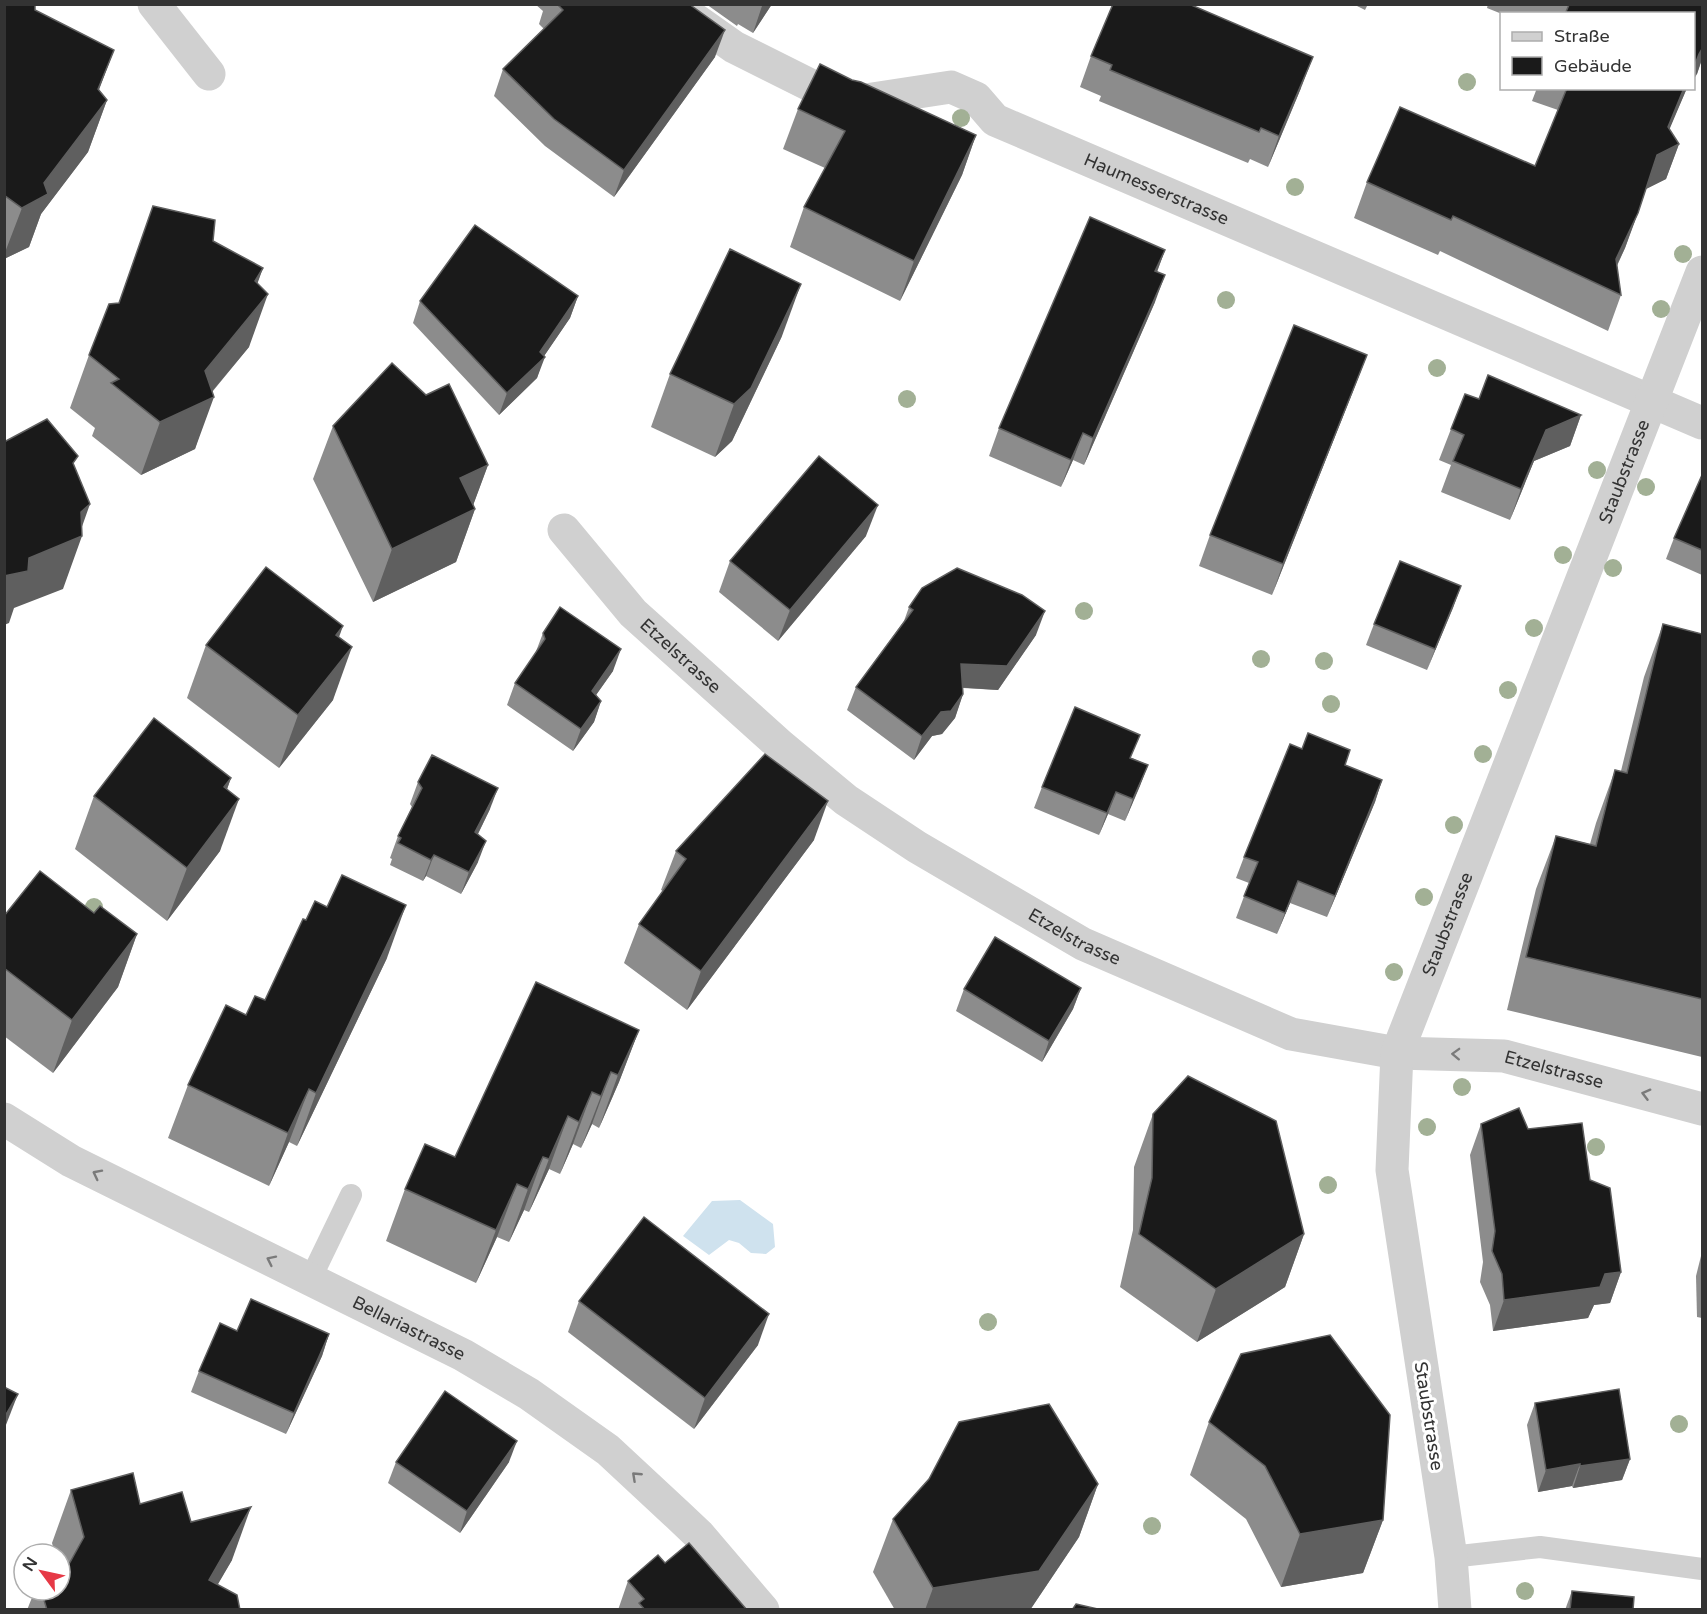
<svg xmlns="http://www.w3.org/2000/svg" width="1707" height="1614" font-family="'Varela Round',sans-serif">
<rect width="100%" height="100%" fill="#fff"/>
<!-- water -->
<path fill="#cfe2ee" d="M740 1200 773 1224 775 1247 766 1254 751 1253 739 1243 729 1240 709 1255 683 1236 712 1201Z"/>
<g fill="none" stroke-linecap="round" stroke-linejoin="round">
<!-- service -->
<g stroke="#d0d0d0" stroke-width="22">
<path d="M310 1280 351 1195"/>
<path d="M1451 1557 1540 1547 1702 1569"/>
</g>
<!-- minor -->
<g stroke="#d0d0d0" stroke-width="33">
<path d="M154 4 209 74"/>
<path id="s1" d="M673 4 734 47 846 103 951 87 976 98 995 120 1702 423"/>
<path id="s2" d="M564 530 633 613 781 746 846 800 917 847 1083 944 1291 1034 1397 1053 1504 1056 1702 1109"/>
<path id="s3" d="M4 1119 71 1161 463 1355 529 1394 608 1450 679 1516 699 1535 763 1610"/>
<path id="s4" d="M1455 1610 1451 1557 1392 1170 1397 1053 1702 272"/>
</g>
</g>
<!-- trees -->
<g fill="#a2b095">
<circle cx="1467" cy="82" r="9"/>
<circle cx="961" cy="118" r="9"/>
<circle cx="1295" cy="187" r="9"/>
<circle cx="1683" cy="254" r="9"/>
<circle cx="1226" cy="300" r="9"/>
<circle cx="1661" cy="309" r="9"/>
<circle cx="1437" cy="368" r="9"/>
<circle cx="907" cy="399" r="9"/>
<circle cx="1597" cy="470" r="9"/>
<circle cx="1646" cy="487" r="9"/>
<circle cx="1563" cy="555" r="9"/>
<circle cx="1613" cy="568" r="9"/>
<circle cx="1084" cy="611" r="9"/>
<circle cx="1534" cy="628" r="9"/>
<circle cx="1261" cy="659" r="9"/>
<circle cx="1324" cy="661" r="9"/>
<circle cx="1508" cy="690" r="9"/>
<circle cx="1331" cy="704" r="9"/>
<circle cx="1483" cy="754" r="9"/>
<circle cx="1454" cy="825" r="9"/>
<circle cx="1424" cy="897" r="9"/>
<circle cx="94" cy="907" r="9"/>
<circle cx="1394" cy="972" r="9"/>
<circle cx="1462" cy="1087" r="9"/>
<circle cx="1427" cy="1127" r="9"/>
<circle cx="1596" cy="1147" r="9"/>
<circle cx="1328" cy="1185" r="9"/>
<circle cx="988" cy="1322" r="9"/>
<circle cx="1679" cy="1424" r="9"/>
<circle cx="1152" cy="1526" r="9"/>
<circle cx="1525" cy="1591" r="9"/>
</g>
<!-- wall -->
<g fill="#8c8c8c">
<path d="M4 4 35 10 114 50 99 90 107 100 88 152 41 214 29 247 4 259Z"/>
<path d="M535 4H689L715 57 614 197 545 146 494 96 503 69 544 29 539 24 543 11Z"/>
<path d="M706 4H772L753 33 738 24 737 26Z"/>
<path d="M1353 4H1368L1365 10Z"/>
<path d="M1488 4H1702V59L1697 74 1694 14H1502L1487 8Z"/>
<path d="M1091 56 1301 88 1268 167 1250 159 1248 163 1099 101 1101 96 1080 87Z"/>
<path d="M852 80 976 135 962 175 900 301 790 247 804 207 825 168 783 149 798 109Z"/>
<path d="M1537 88H1687L1669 129 1679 144 1666 179 1646 189 1625 248 1617 266 1621 295 1608 331 1440 251 1438 255 1354 218 1367 182 1535 166 1558 110 1532 101Z"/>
<path d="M153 206 213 241 263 268 257 283 249 347 213 391 195 449 141 475 92 436 95 428 70 408 89 355 119 303Z"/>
<path d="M1165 250 1157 272 1155 302 1084 465 1073 460 1061 487 989 456 999 428Z"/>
<path d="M578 296 570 318 544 356 537 378 499 415 413 323 420 301Z"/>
<path d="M782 336 732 441 715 457 651 427 670 374Z"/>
<path d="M1367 355 1355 386 1272 595 1199 566 1210 535Z"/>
<path d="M1479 399 1581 415 1570 446 1534 461 1510 520 1441 492 1451 465 1439 460 1451 429Z"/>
<path d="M333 426 488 465 473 505 475 509 456 562 373 602 313 479Z"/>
<path d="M1702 475V575L1666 559 1674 538Z"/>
<path d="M866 536 778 641 719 592 730 561Z"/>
<path d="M1461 586 1427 670 1366 645 1374 624Z"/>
<path d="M909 607 1036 635 998 690 963 688V694L955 718 942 734 932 736 914 760 847 710 856 687 904 621Z"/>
<path d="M1663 624 1702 634V1057L1507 1010 1536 889 1556 836 1590 844 1596 823 1615 770 1621 771 1644 677Z"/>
<path d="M543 633 613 671 596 695 601 701 594 722 573 751 507 705 515 683 535 654Z"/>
<path d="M339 637 333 700 279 768 187 698 206 645Z"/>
<path d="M1302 749 1345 765 1382 780 1375 802 1327 917 1290 903 1277 934 1236 918 1249 883 1236 878 1244 857Z"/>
<path d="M1132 758 1148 765 1125 821 1108 814 1099 835 1034 808 1042 787Z"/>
<path d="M231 778 227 789 220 851 167 921 75 849 94 796Z"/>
<path d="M418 782 490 809 478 834V862L461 894 426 876 423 881 390 865 392 859 390 858 398 836 412 807 410 804Z"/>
<path d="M814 840 687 1010 624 963 639 924 663 891 661 890 676 851Z"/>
<path d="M94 913 137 934 118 987 53 1073 4 1036V916Z"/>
<path d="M387 958 297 1146 289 1142 269 1186 168 1138 188 1085 246 1015 265 1000Z"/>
<path d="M1081 988 1073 1009 1042 1062 956 1011 964 989Z"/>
<path d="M639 1030 619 1082 599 1128 592 1124 581 1148 573 1144 560 1174 549 1169 529 1212 524 1210 509 1242 497 1237 476 1283 386 1241 405 1189 455 1157Z"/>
<path d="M1153 1114 1304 1234 1285 1287 1197 1342 1120 1287 1133 1230 1134 1167Z"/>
<path d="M1481 1124 1528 1129 1590 1180 1621 1272 1610 1303 1594 1305 1588 1318 1493 1331 1490 1305 1480 1282 1483 1262 1470 1155Z"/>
<path d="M1702 1252V1318L1697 1317 1696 1276Z"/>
<path d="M579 1301 758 1345 694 1429 568 1332Z"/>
<path d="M237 1331 329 1334 322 1356 286 1434 191 1392 199 1371Z"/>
<path d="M1535 1403 1630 1459 1622 1480 1573 1488 1572 1486 1538 1492 1527 1425Z"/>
<path d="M1209 1422 1383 1520 1363 1573 1281 1587 1246 1519 1190 1475Z"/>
<path d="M396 1462H509L460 1533 388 1483Z"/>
<path d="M1098 1484 1079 1537 1030 1610H895L873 1572 893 1519Z"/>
<path d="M71 1490 140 1504 191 1522 232 1560 217 1585 240 1610H27L35 1590H60V1554H55L52 1543Z"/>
<path d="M665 1563 747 1610H618L628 1581Z"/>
<path d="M1572 1591 1633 1610H1565Z"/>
</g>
<!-- shaded-wall -->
<g fill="#5f5f5f">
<path d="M764 4H772L753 33 762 6Z"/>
<path d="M725 30 715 57 614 197 624 170Z"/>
<path d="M1702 49V59L1697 74 1694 79V67L1699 54Z"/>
<path d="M114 50 94 102 107 100 88 152 41 214 29 247 4 259V255L22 208 98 89Z"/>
<path d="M1313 57 1301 88 1268 167 1279 136Z"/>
<path d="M1684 88H1687L1659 154 1679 144 1666 179 1644 190 1668 127Z"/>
<path d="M976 135 962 175 900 301 914 261Z"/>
<path d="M1638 213 1625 248 1606 288 1616 259Z"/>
<path d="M1165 250 1155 277V271Z"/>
<path d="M263 268 244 321 268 294 249 347 204 401 214 397 195 449 141 475 160 422 205 371Z"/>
<path d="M1165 275 1155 302 1084 465 1093 438Z"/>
<path d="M801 284 782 336 732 441 715 457 734 404Z"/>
<path d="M578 296 570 318 540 362 545 357 537 378 499 415 507 393 540 352Z"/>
<path d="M1367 355 1355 386 1272 595 1283 564Z"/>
<path d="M1581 415 1570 446 1534 461 1510 520 1521 489 1546 430Z"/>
<path d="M1083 433 1073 460 1061 487 1071 460Z"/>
<path d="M488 465 471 511 475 509 456 562 373 602 392 549 460 478Z"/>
<path d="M90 504 78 538 82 536 63 589 14 608 9 623 4 625V576L29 558Z"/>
<path d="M878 505 866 536 778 641 790 610Z"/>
<path d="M1461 586 1453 608 1427 670 1435 649Z"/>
<path d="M1045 611 1036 635 998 690 953 687 961 664Z"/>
<path d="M343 626 324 679 336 635Z"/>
<path d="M352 647 333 700 279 768 298 715Z"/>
<path d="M621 649 613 671 584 712 592 691Z"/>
<path d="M963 694 955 718 942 734 932 736 914 760 922 736 941 712Z"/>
<path d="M601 701 594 722 573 751 581 729Z"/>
<path d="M1148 765 1140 786 1125 821 1133 799Z"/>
<path d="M231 778 212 831 224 787Z"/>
<path d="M1382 780 1375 802 1327 917 1335 896Z"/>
<path d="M498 788 490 809 468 854 475 832Z"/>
<path d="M1116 792 1108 814 1099 835 1107 813Z"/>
<path d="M239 799 220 851 167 921 187 868Z"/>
<path d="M828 801 814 840 687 1010 701 971Z"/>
<path d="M486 841 478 862 461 894 469 872Z"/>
<path d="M434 855 426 876 423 881 431 860Z"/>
<path d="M1298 881 1290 903 1277 934 1285 913Z"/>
<path d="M406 905 387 958 297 1146 316 1093Z"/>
<path d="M137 934 118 987 53 1073 72 1020Z"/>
<path d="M1081 988 1073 1009 1042 1062 1049 1041Z"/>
<path d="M639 1030 619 1082 599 1128 618 1075Z"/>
<path d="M611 1072 592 1124 581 1148 601 1096Z"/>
<path d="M309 1089 289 1142 269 1186 288 1133Z"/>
<path d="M592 1092 573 1144 560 1174 579 1122Z"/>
<path d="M568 1116 549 1169 529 1212 549 1159Z"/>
<path d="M543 1157 524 1210 509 1242 528 1189Z"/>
<path d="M517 1184 497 1237 476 1283 496 1230Z"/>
<path d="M1304 1234 1285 1287 1197 1342 1216 1289Z"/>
<path d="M1621 1272 1610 1303 1594 1305 1588 1318 1493 1331 1504 1300 1605 1274Z"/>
<path d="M769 1314 758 1345 694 1429 705 1398Z"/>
<path d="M329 1334 322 1356 286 1434 294 1413Z"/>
<path d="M18 1394 4 1430V1418Z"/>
<path d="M517 1441 509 1462 460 1533 467 1511Z"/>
<path d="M1630 1459 1622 1480 1573 1488 1580 1466Z"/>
<path d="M1580 1464 1572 1486 1538 1492 1546 1470Z"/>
<path d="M1098 1484 1079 1537 1030 1610H925L933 1588Z"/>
<path d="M251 1507 232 1560 203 1610 209 1580Z"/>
<path d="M1383 1520 1363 1573 1281 1587 1300 1534Z"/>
</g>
<!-- building -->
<g fill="#1a1a1a" stroke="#5f5f5f" stroke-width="1.5">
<path d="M4 4H35V10L114 50 98 89 107 100 44 183 48 194 22 208 4 195Z"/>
<path d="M557 4H689L725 30 624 170 554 119 503 69 563 10Z"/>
<path d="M1113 4H1189L1313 57 1279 136 1261 128 1259 132 1110 70 1112 65 1091 56Z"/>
<path d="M1568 4H1702V49L1699 54 1694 67V14H1565L1569 5Z"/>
<path d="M820 64 852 80 861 82 976 135 914 261 804 207 845 131 798 109Z"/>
<path d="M1567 88H1684L1668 127 1679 144 1657 155 1638 213 1616 259 1621 295 1453 216 1451 220 1367 182 1400 107 1535 166Z"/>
<path d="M153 206 215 220 213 241 263 268 255 281 268 294 205 371 214 397 160 422 111 383 119 379 89 355 109 304 119 303Z"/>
<path d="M1090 217 1165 250 1155 271 1165 275 1093 438 1083 433 1071 460 999 428Z"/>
<path d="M475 225 578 296 540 352 545 357 507 393 420 301Z"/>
<path d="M730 249 801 284 751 388 734 404 670 374Z"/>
<path d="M1294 325 1367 355 1283 564 1210 535Z"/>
<path d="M392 363 426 395 449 384 488 465 460 478 475 509 392 549 333 426Z"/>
<path d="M1488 375 1581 415 1546 430 1521 489 1453 461 1464 435 1451 429 1465 394 1479 399Z"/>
<path d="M47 419 78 456 73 463 90 504 81 512 82 536 29 558 28 571 4 576V442Z"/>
<path d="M819 456 878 505 790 610 730 561Z"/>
<path d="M1702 475V550L1674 538Z"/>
<path d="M1400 561 1461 586 1435 649 1374 624Z"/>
<path d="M266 567 343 626 336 635 352 647 298 715 206 645Z"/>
<path d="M957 568 1022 595 1045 611 1007 666 961 664 963 694 951 711 941 712 922 736 856 687 913 610 909 607 922 588Z"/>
<path d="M560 607 621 649 592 691 601 701 581 729 515 683 545 639 543 633Z"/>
<path d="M1663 624 1702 634V999L1526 957 1556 836 1596 846 1615 770 1627 773Z"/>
<path d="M1075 707 1140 735 1130 758 1148 765 1133 799 1116 792 1107 813 1042 787Z"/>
<path d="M154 718 231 778 224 787 239 799 187 868 94 796Z"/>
<path d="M1308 733 1350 750 1345 765 1382 780 1335 896 1298 881 1285 913 1244 896 1258 862 1244 857 1290 744 1302 749Z"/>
<path d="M765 754 828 801 701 971 639 924 686 859 676 851Z"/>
<path d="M432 755 498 788 475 832 486 841 469 872 434 855 431 860 398 843 401 838 398 836 422 788 418 782Z"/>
<path d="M40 871 94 913 100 906 137 934 72 1020 4 968V916Z"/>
<path d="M342 875 406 905 316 1093 309 1089 288 1133 188 1085 226 1005 246 1015 255 996 265 1000 303 919 306 920 315 901 327 907Z"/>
<path d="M995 937 1081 988 1049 1041 964 989Z"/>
<path d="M536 982 639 1030 618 1075 611 1072 601 1096 592 1092 579 1122 568 1116 549 1159 543 1157 528 1189 517 1184 496 1230 405 1189 425 1144 455 1157Z"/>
<path d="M1188 1076 1276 1121 1304 1234 1216 1289 1139 1234 1152 1178 1153 1114Z"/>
<path d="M1519 1108 1528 1129 1582 1123 1590 1180 1610 1188 1621 1272 1605 1274 1600 1287 1504 1300 1502 1274 1492 1251 1495 1231 1481 1124Z"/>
<path d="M644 1217 769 1314 705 1398 579 1301Z"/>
<path d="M251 1299 329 1334 294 1413 199 1371 220 1323 237 1331Z"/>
<path d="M1330 1335 1390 1415 1383 1520 1300 1534 1265 1466 1209 1422 1241 1354Z"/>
<path d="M4 1387 18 1394 4 1418Z"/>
<path d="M1619 1389 1630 1459 1580 1466V1464L1546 1470 1535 1403Z"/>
<path d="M445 1391 517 1441 467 1511 396 1462Z"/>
<path d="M1049 1404 1098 1484 1039 1571 933 1588 893 1519 929 1479 959 1422Z"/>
<path d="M133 1473 140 1504 182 1492 191 1522 251 1507 209 1580 237 1595 240 1610H47L41 1590H60V1574L64 1573 84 1537 71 1490Z"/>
<path d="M689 1543 747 1610H645L639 1603 644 1599 628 1581 658 1555 665 1563Z"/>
<path d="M1572 1591 1634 1597 1633 1610H1570Z"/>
<path d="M1076 1604 1102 1610H1072Z"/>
</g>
<!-- one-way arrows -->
<defs><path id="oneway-chevron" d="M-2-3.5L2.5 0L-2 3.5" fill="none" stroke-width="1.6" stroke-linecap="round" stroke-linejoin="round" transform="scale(1.5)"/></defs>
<g stroke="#7a7a7a">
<use href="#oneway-chevron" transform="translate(1456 1054) rotate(-178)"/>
<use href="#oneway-chevron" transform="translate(1646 1094) rotate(-165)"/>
<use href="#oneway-chevron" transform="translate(97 1174) rotate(-153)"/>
<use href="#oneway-chevron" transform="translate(271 1260) rotate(-154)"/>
<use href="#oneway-chevron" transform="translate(636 1476) rotate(-137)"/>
</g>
<g text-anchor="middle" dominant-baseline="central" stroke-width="6" stroke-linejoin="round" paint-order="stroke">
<!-- street labels -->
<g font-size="18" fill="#333" stroke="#fff">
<text stroke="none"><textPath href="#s1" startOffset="538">Haumesserstrasse</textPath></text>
<text stroke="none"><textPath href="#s4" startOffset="1186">Staubstrasse</textPath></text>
<text stroke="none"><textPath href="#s2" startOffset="172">Etzelstrasse</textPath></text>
<text stroke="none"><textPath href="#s4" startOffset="700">Staubstrasse</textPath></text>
<text stroke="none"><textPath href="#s2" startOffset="658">Etzelstrasse</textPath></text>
<text stroke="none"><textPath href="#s2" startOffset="1162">Etzelstrasse</textPath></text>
<text stroke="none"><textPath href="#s3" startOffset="456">Bellariastrasse</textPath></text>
<text transform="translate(1429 1416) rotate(81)">Staubstrasse</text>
</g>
</g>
<!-- border -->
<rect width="1707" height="1614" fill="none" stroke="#333333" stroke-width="12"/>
<!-- legend -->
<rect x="1500" y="12" width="195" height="78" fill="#ffffff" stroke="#adadad" stroke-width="1.5"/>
<rect x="1512" y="32" width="30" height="9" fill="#d0d0d0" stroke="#adadad" stroke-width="1.5"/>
<text x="1554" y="42" font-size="18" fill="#333333">Straße</text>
<rect x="1512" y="57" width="30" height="18" fill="#1a1a1a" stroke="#adadad" stroke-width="1.5"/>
<text x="1554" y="72" font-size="18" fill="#333333">Gebäude</text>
<!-- north arrow -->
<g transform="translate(42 1572) rotate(303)"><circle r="28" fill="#ffffff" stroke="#adadad" stroke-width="1.5"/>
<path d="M0-4.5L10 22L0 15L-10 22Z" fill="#e63946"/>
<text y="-9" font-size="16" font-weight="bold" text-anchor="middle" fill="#333333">N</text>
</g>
</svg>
